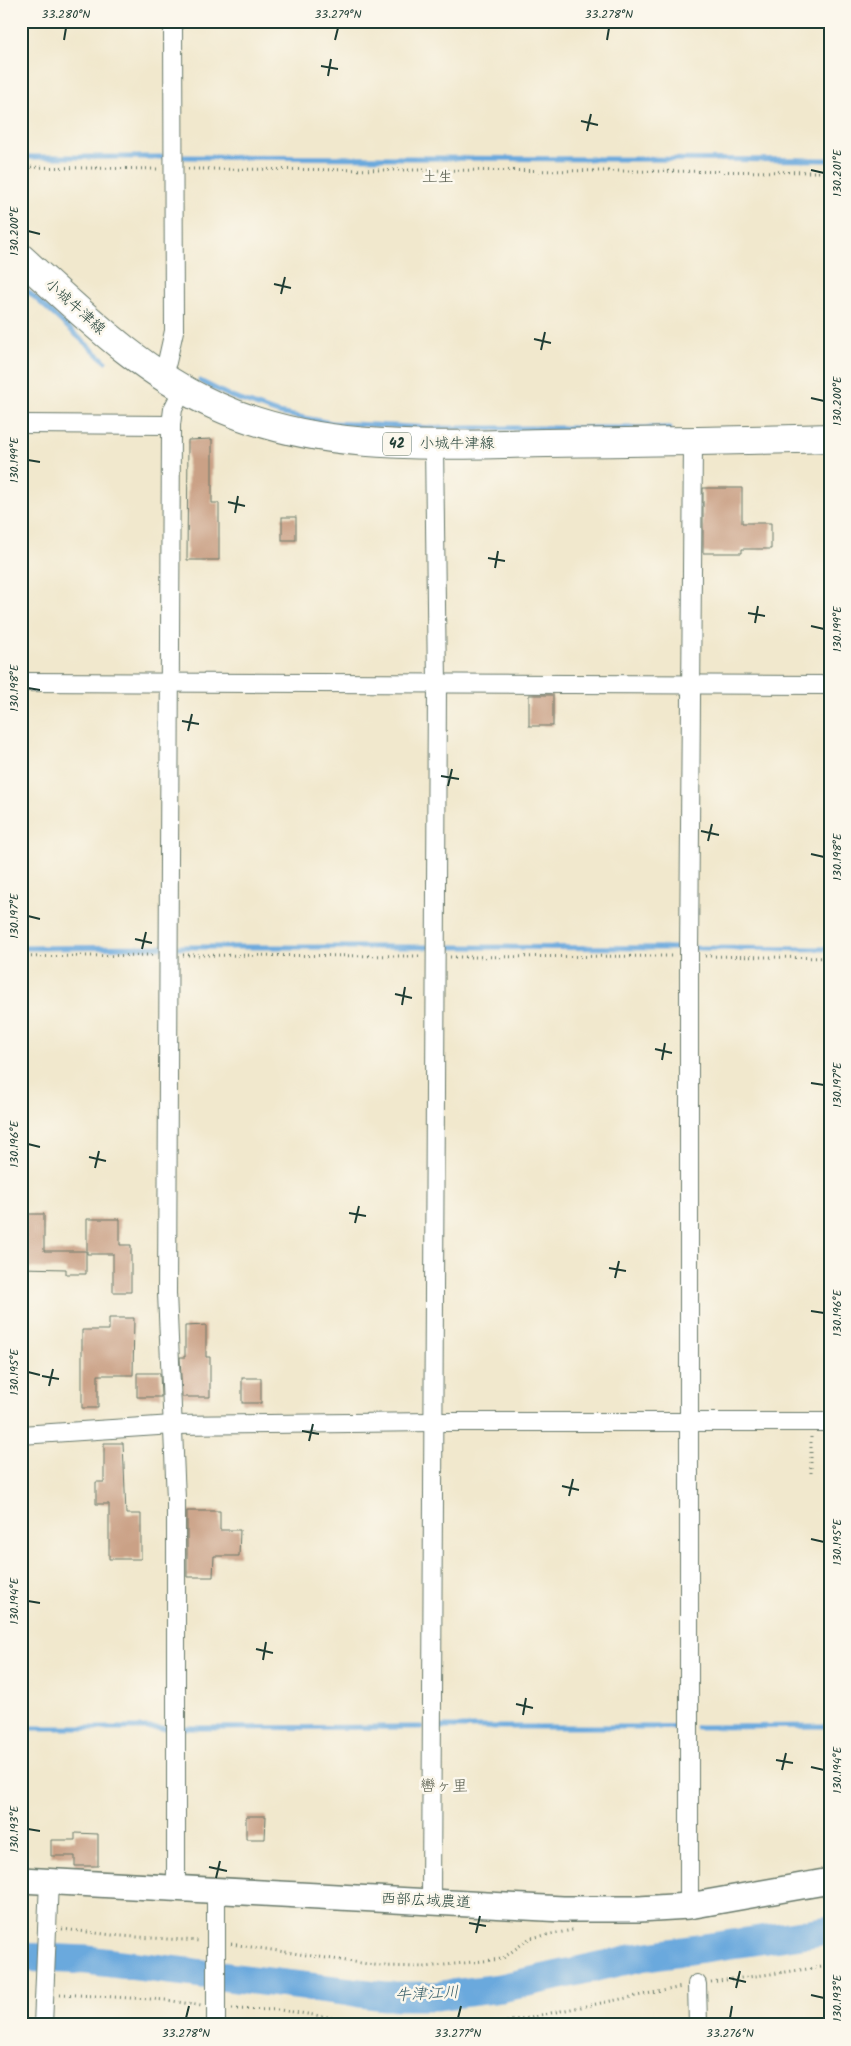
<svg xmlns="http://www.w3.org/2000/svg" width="851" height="2046" font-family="Kalam,'Klee One',sans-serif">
<rect width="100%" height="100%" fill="#fbf7ec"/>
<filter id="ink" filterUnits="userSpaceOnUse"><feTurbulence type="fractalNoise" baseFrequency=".02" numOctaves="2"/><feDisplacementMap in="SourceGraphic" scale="10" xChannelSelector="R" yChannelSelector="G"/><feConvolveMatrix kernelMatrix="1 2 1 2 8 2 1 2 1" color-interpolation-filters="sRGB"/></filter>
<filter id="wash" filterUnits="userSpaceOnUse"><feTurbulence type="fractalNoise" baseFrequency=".0096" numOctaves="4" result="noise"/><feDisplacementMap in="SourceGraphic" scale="20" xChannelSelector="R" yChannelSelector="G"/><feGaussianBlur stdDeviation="1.12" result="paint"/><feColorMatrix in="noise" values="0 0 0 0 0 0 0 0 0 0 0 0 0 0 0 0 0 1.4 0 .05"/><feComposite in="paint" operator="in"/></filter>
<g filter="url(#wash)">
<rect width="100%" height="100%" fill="#f1e8cd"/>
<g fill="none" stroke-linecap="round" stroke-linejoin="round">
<!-- stream -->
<g stroke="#6ba9dd" stroke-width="5">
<path d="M21 157H164"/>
<path d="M183 157 830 160"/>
<path d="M21 285 105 361"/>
<path d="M200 381 232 397 278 413 332 423 434 428H670"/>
<path d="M179 947H429"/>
<path d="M442 947 684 948"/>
<path d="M21 948 163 947"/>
<path d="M695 948 830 949"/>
<path d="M440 1727H681"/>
<path d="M697 1727 830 1726"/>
<path d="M21 1728H171"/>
<path d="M185 1728 421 1727"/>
</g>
<!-- river -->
<path stroke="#6ba9dd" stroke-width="29" d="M21 1957 87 1960 385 1996H435L501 1988 641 1957 830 1930"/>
</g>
<g id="blocks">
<!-- building -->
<g fill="#caa186">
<path d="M212 439V503H219V560H187L188 440Z"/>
<path d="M703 488H742V523H771V549H742V553H703Z"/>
<rect x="282" y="517" width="14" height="23"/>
<rect x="529" y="695" width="24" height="31"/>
<path d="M21 1214H44V1251H86V1274H66V1269L21 1268Z"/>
<path d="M87 1219H120V1245H131V1292H113V1254H87Z"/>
<path d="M109 1318H134L133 1375H98V1408H82V1330H109Z"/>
<path d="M206 1325V1357H210V1397H182L180 1357H185V1326Z"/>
<path d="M137 1373H160L161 1397H137Z"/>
<rect x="242" y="1378" width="19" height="25"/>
<path d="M104 1443H123L126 1514H141V1559H109V1504H96V1482H104Z"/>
<path d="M187 1511H220V1530H240L239 1556H214L213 1577H187Z"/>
<path d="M246 1816H266L265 1839H246Z"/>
<path d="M75 1833 98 1834V1866H75V1856H51V1840H75Z"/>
</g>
</g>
</g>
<g filter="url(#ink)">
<use href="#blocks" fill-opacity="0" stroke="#68796a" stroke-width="1"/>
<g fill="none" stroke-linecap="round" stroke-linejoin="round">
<!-- street casing -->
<g stroke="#68796a" stroke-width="20">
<g id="street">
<path d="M160 376 167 362 174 331 173 21"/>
<path d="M21 424 171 425"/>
<path d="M21 682 830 685"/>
<path d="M21 1435 173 1425 432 1422H830"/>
<path d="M176 1888V1499L167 1293 171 425 173 409 183 389"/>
<path d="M216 1890V2025"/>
<path d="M431 1901 437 684 434 445"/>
<path d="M689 1906V956L693 442"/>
<path d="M697 1984 698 2025"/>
<path d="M43 2025 49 1881"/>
</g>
</g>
<!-- secondary casing -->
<g stroke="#68796a" stroke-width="28">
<path id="secondary" d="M21 1880 563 1909H639L689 1906 830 1881"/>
</g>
<!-- primary casing -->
<g stroke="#68796a" stroke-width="30">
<path id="primary" d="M21 258C82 313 139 371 214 405 318 453 435 445 547 443 642 442 736 441 830 438"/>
</g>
<!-- path -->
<g stroke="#68796a" stroke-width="3" stroke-dasharray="1 4" stroke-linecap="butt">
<path d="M21 167 159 169"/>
<path d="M188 169 830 172"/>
<path d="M183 955 422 956"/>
<path d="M705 956 830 958"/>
<path d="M21 957 154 955"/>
<path d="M450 957 674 956"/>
<path d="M811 1437V1474"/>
<path d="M21 1929 31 1928"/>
<path d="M62 1929 121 1936 200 1941"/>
<path d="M231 1944 381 1966 426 1967 502 1959 530 1938 573 1930"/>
<path d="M711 1982 830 1966"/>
<path d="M21 1992H29"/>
<path d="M60 1994 167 2000 201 2006"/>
<path d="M232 2009 280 2010 382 2025"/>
<path d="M482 2025 505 2022 682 1987"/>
</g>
<!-- street -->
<use href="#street" stroke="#fff" stroke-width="18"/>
<!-- secondary -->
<use href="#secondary" stroke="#fff" stroke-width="25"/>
<!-- primary -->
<use href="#primary" stroke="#fff" stroke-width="28"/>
</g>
</g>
<!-- ticks -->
<path fill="none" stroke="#1f3d34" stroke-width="2" d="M64 40 66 28M335 40 338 28M607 40 609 28M321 66 338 69M328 76 331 59M581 121 598 125M587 131 591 114M811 170 824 173M28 231 40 234M274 284 291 288M281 294 285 277M534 339 551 343M541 350 545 332M811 398 824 401M28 460 40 462M228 502 245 506M235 513 238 496M488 558 505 561M495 568 498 551M748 613 765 616M755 623 758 606M811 626 824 629M28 688 40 690M182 721 199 724M188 731 192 714M441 776 459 779M448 786 452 769M701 831 719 835M708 841 712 824M811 854 824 857M28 916 40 919M135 939 152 943M142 949 146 932M395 994 412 998M402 1005 405 987M655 1049 672 1053M662 1060 665 1043M811 1083 824 1085M28 1144 40 1147M89 1157 106 1161M95 1168 99 1151M349 1213 366 1216M355 1223 359 1206M609 1268 626 1271M615 1278 619 1261M811 1311 824 1313M28 1372 40 1375M42 1376 59 1379M49 1386 53 1369M302 1431 319 1434M309 1441 313 1424M562 1486 579 1490M569 1496 573 1479M811 1539 824 1542M28 1601 40 1603M256 1649 273 1653M263 1660 266 1642M516 1704 533 1708M523 1715 526 1698M776 1760 793 1763M811 1767 824 1770M782 1770 786 1753M28 1829 40 1831M209 1867 227 1871M216 1878 220 1861M469 1923 486 1926M476 1933 480 1916M729 1978 746 1982M736 1988 740 1971M811 1995 824 1998M186 2018 189 2006M458 2018 461 2006M730 2018 732 2006"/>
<g text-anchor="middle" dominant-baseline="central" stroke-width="5" stroke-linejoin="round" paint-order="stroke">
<!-- shield labels -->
<rect fill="#fbf7ec" stroke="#61756b" stroke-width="1" x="383" y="432.5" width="28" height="23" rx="4"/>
<g font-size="14" font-weight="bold" fill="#1f3d34">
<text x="397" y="444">42</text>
</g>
<!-- street labels -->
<g font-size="15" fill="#1f3d34" stroke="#fbf7ec">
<text transform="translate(75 307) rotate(42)">小城牛津線</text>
<text x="457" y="444">小城牛津線</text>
<text transform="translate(426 1901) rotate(3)">西部広域農道</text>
</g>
<!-- neighbourhood labels -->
<g font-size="16" fill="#5b6051" stroke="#fbf7ec">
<text x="438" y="177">土生</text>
<text x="444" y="1786">轡ヶ里</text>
</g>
<!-- water labels -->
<g font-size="16" font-style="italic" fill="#365d67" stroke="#fbf7ec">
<text transform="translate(427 1994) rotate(-3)">牛津江川</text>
</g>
</g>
<!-- margin -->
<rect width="851" height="2046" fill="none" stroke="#fbf7ec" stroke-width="55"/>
<rect x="28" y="28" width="796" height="1990" fill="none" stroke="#1f3d34" stroke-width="2"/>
<g font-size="12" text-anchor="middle" fill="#1f3d34">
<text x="66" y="18">33.280°N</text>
<text x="338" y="18">33.279°N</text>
<text x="609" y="18">33.278°N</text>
<text transform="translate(837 173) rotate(-90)" y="4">130.201°E</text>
<text transform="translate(14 231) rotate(-90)" y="4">130.200°E</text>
<text transform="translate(837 401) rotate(-90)" y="4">130.200°E</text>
<text transform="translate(14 460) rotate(-90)" y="4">130.199°E</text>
<text transform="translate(837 629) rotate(-90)" y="4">130.199°E</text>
<text transform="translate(14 688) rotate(-90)" y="4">130.198°E</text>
<text transform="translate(837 857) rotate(-90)" y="4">130.198°E</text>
<text transform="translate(14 916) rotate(-90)" y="4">130.197°E</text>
<text transform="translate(837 1085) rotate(-90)" y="4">130.197°E</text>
<text transform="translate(14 1144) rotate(-90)" y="4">130.196°E</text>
<text transform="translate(837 1313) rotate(-90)" y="4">130.196°E</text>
<text transform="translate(14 1372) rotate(-90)" y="4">130.195°E</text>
<text transform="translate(837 1542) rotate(-90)" y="4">130.195°E</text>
<text transform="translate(14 1601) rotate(-90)" y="4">130.194°E</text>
<text transform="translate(837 1770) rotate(-90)" y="4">130.194°E</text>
<text transform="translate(14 1829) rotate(-90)" y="4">130.193°E</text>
<text transform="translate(837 1998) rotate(-90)" y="4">130.193°E</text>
<text x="186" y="2037">33.278°N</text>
<text x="458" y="2037">33.277°N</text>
<text x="730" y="2037">33.276°N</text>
</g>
</svg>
